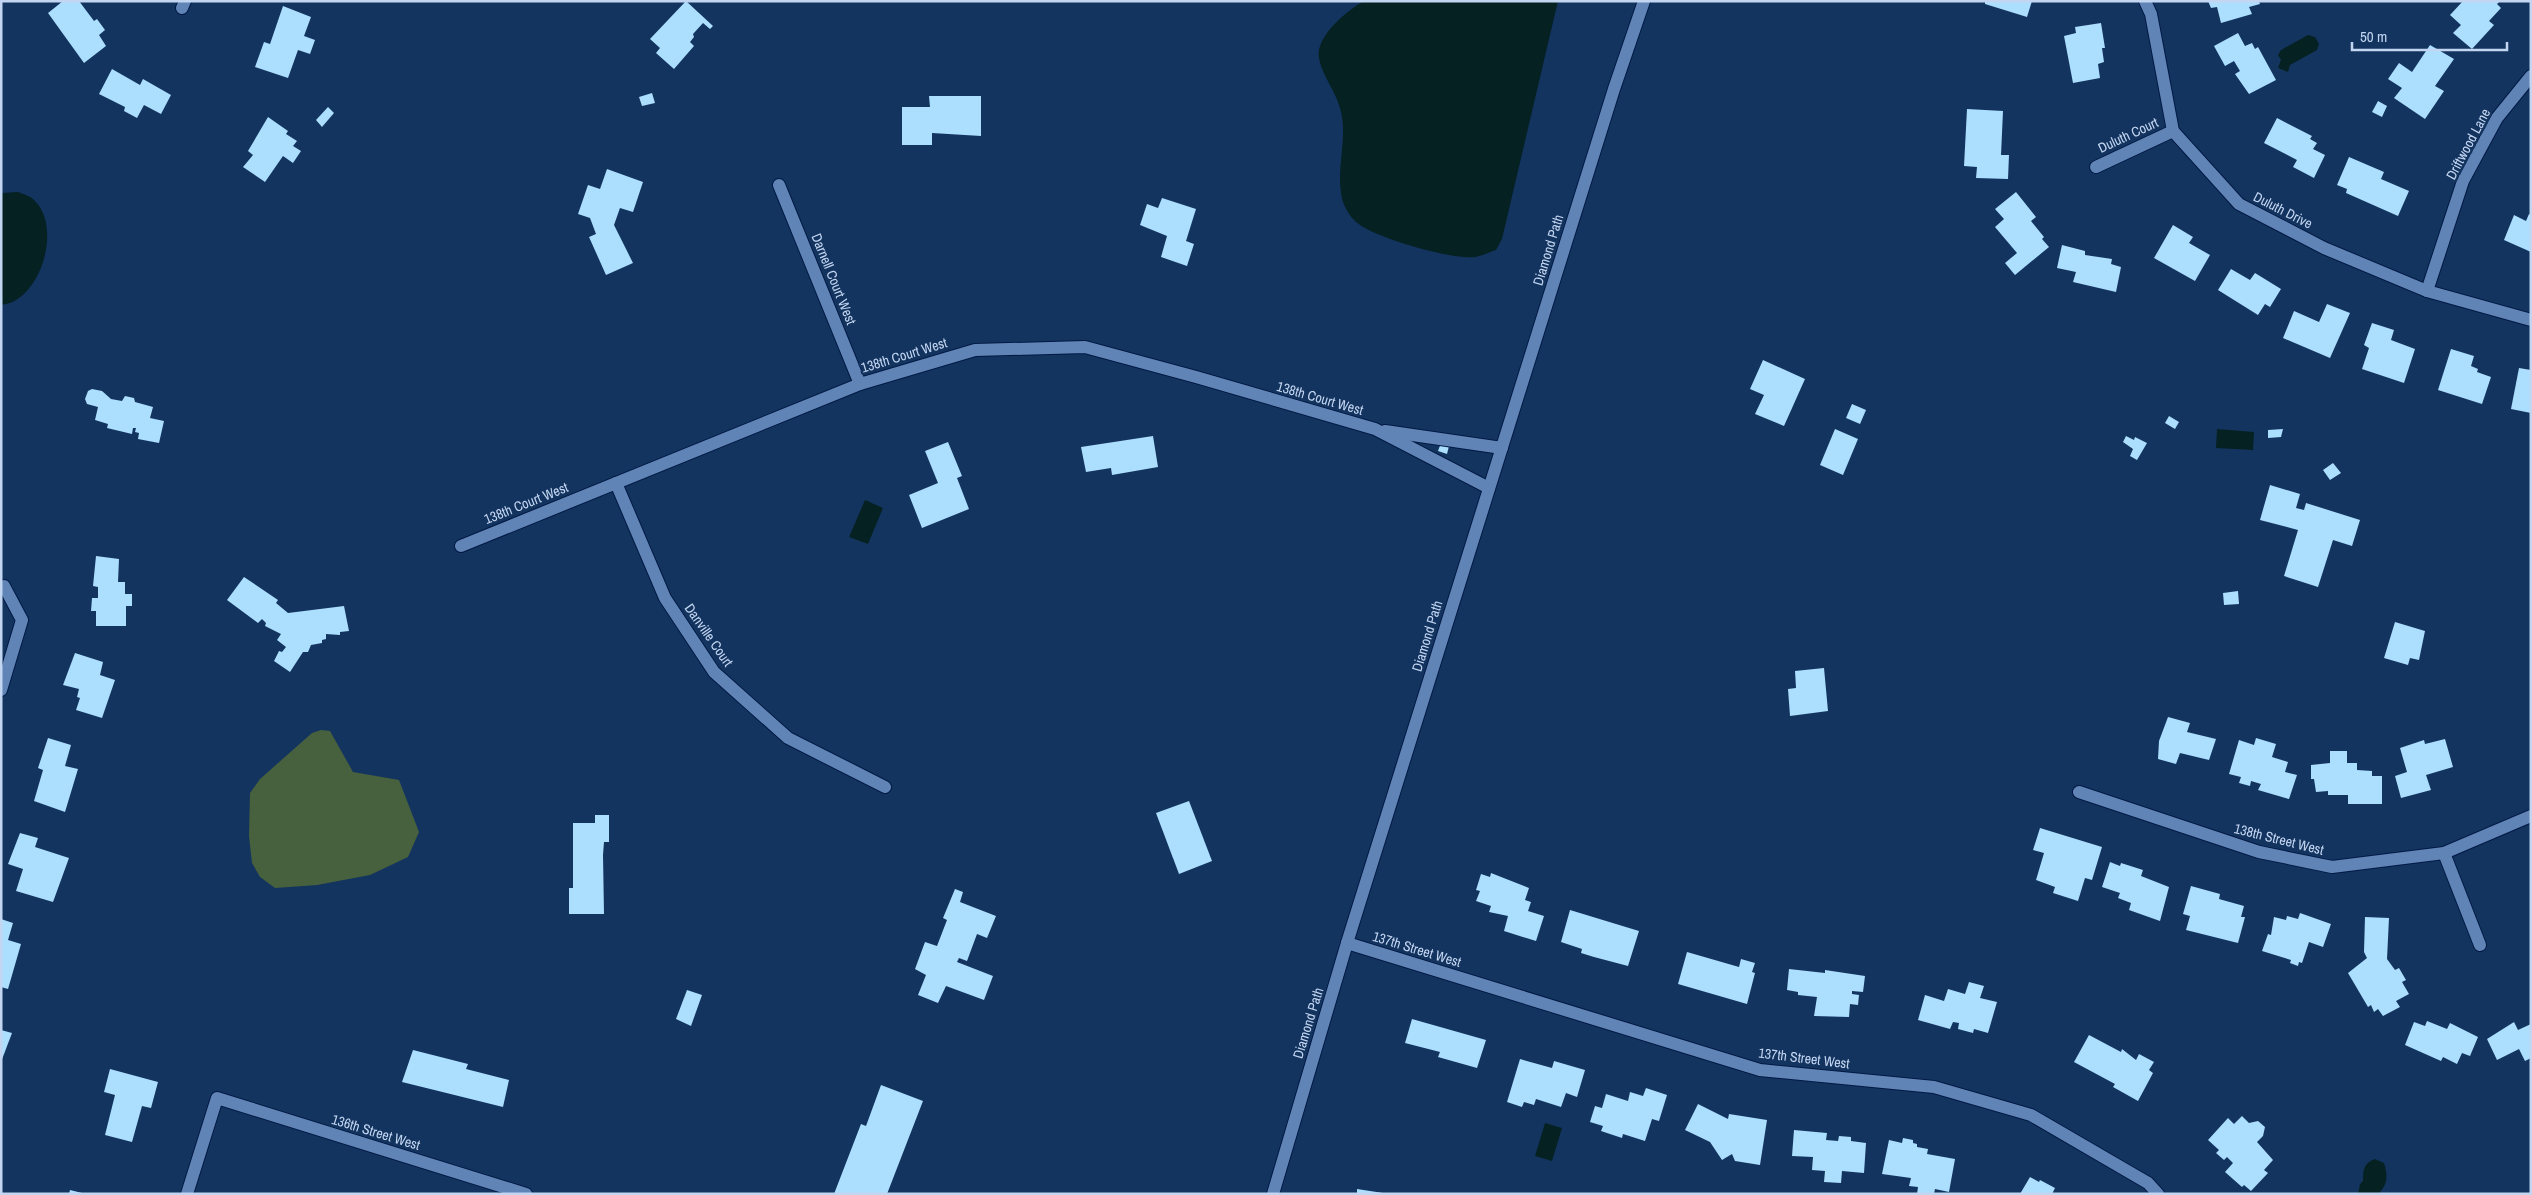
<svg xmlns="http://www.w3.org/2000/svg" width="2532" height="1195" font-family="'Archivo Narrow',sans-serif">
<rect width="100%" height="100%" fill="#143460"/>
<!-- green -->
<path fill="#47603d" d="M321 730 330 731 353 772 399 780 419 832 408 857 370 875 317 885 275 888 260 877 252 863 249 836 250 793 260 779 312 733Z"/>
<!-- water -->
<g fill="#052122">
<path d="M1364 1H1558L1502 239 1496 250C1490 252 1482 256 1475 257 1452 260 1369 237 1354 220 1347 213 1342 202 1341 193 1337 168 1346 142 1342 117 1339 94 1322 77 1319 58 1315 36 1348 10 1364 1Z"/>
<path d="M2308 35 2315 37 2319 44 2317 50 2290 65 2288 72 2278 68 2281 60 2278 55 2281 50Z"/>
<path d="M18 192C23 194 31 196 35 201 59 225 45 283 16 300 12 303 6 304 1 305V193Z"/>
<path d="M2217 429 2254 432 2253 450 2216 448Z"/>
<path d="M865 500 883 508 868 544 849 537Z"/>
<path d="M1545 1123 1562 1128 1552 1161 1535 1156Z"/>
<path d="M2375 1159 2384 1163C2388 1175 2388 1185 2378 1194H2358L2360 1184 2363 1181C2363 1169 2364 1163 2375 1159Z"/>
</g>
<!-- building -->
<g fill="#acdefe">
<path d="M63 1H79L94 21 97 19 105 30 99 35 106 46 84 63 48 13Z"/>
<path d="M686 1 713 26 710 29 703 23 693 34 694 37 690 42 694 46 674 69 656 53 660 48 650 39Z"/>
<path d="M1985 1H2032L2027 17 1985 4Z"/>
<path d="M2208 1H2259L2260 4 2249 7 2252 14 2221 23 2217 7 2211 8Z"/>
<path d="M2463 1H2500L2497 4 2501 8 2489 21 2494 25 2472 49 2453 33 2461 25 2450 15Z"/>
<path d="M283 6 311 17 304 36 315 40 310 54 298 50 288 78 255 67 264 42 270 44Z"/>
<path d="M2101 23 2105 48H2102L2104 62 2098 64 2100 78 2073 83 2064 36 2076 33 2075 27Z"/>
<path d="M2238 33 2245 46 2252 43 2255 49 2258 47 2276 80 2249 94 2235 74 2240 71 2234 61 2225 66 2214 46Z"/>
<path d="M2430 45 2454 59 2435 86 2444 91 2425 119 2394 98 2402 88 2388 79 2399 63 2412 72Z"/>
<path d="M112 69 140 85 143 79 171 95 161 114 144 105 137 118 124 111 125 107 99 94Z"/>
<path d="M652 93 655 103 642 106 639 97Z"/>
<path d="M929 96H981V136L932 133V145H902V107H930Z"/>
<path d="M2378 101 2387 106 2382 117 2372 112Z"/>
<path d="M328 107 334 113 322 127 316 120Z"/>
<path d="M1967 109 2003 111 2001 155H2009L2008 179 1976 178 1977 167 1964 166Z"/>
<path d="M268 117 288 131 286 134 297 141 293 146 301 151 293 163 283 156 265 182 243 167 253 155 248 151Z"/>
<path d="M2277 118 2312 136 2310 139 2317 143 2313 149 2325 155 2314 178 2293 167 2297 160 2264 143Z"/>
<path d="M2349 157 2384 172 2381 179 2409 191 2398 216 2346 193 2347 189 2337 185Z"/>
<path d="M607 169 643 182 633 212 620 208 614 225 633 263 606 275 589 237 596 234 590 218 578 214 588 185 600 189Z"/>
<path d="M2016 192 2036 217 2031 221 2044 237 2042 239 2049 247 2015 275 2005 263 2017 253 1995 227 2004 219 1995 209Z"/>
<path d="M1162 198 1196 209 1186 241 1194 244 1187 266 1161 257 1167 236 1140 225 1147 204 1158 208Z"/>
<path d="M2529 214 2531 215V252L2504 240 2514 215 2526 221Z"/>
<path d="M2173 225 2193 237 2189 243 2210 255 2195 281 2154 258Z"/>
<path d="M2062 245 2085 251V255L2112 259 2111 264 2121 267 2116 292 2073 282 2076 272 2057 268Z"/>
<path d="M2231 269 2250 280 2255 273 2281 289 2270 307 2265 304 2258 315 2218 290Z"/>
<path d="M2327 304 2350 313 2330 358 2283 338 2294 311 2319 322Z"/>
<path d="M2372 323 2394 330 2391 340 2415 349 2404 383 2362 369 2369 348 2364 345Z"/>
<path d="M2451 349 2474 356 2471 366 2478 369 2477 372 2491 377 2482 404 2438 390Z"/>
<path d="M1763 360 1805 379 1784 426 1755 414 1764 395 1750 389Z"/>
<path d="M2519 368 2531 370V413L2511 409Z"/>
<path d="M92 389 102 391 111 399 122 401 125 396 134 398 135 402 153 407 150 418 164 421 159 443 138 439 139 433 135 432 136 428H133L132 434 107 428 108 424 95 420 98 407 87 404 85 399 88 391Z"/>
<path d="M1852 404 1866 410 1860 424 1846 418Z"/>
<path d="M2169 416 2179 422 2175 429 2165 423Z"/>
<path d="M1835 429 1858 439 1843 475 1820 465Z"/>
<path d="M2283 429 2281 437 2268 438V430Z"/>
<path d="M1153 436 1158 467 1112 475 1111 468 1086 472 1081 447Z"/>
<path d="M2126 436 2134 440 2135 437 2147 443 2137 460 2130 456 2133 449 2123 442Z"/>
<path d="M948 442 962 476 957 478 969 509 922 528 909 495 938 483 925 451Z"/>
<path d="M1441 443 1449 446 1447 454 1438 451Z"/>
<path d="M2333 463 2341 473 2330 480 2323 470Z"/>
<path d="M2270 485 2300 494 2296 508 2304 510 2306 503 2360 520 2352 546 2333 540 2318 587 2284 576 2298 530 2260 520Z"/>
<path d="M96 556 119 559 118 582H125V594H132V606H126V626H96V611H91L92 598H98V587L93 586Z"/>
<path d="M244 577 278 600 276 603 288 613 344 606 349 631 340 632V635L326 634V639L322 640V643L311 645 308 652H303L290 672 274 661 279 651 282 652 286 647 277 640 281 634 265 626 266 623 262 619 258 623 227 600Z"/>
<path d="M2238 591 2239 604 2224 605 2223 593Z"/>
<path d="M2395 622 2425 631 2419 660 2410 658 2408 665 2384 658Z"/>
<path d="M75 653 103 662 100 675 115 680 102 718 76 710 80 698 77 697 79 689 63 685Z"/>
<path d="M1824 668 1828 711 1790 716 1788 689 1796 688 1795 671Z"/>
<path d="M2168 717 2190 723 2187 732 2216 739 2209 760 2180 753 2176 764 2158 759 2159 741Z"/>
<path d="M48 738 71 745 65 766 78 769 65 812 34 801 43 770 38 768Z"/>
<path d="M2256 738 2276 744 2272 757 2288 762 2285 772 2297 775 2289 799 2258 790 2261 784 2251 781 2250 786 2239 783 2241 777 2229 774 2239 740 2254 745Z"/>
<path d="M2445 739 2453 767 2426 775 2431 790 2401 798 2395 776 2407 772 2400 748 2424 740 2425 744Z"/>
<path d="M2330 751H2347V763H2357V770L2372 771V776H2382V804H2348V795H2328V791L2316 792 2314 779H2311V765L2330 763Z"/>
<path d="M1189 801 1212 861 1179 874 1156 813Z"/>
<path d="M595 815H609V842H604L603 855 604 914H569V888H573V823H595Z"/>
<path d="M2040 828 2102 847 2092 880 2085 878 2078 901 2053 893 2055 887 2036 880 2044 853 2033 850Z"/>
<path d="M20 833 38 838 35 847 69 858 53 902 16 891 23 869 8 864Z"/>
<path d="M2110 862 2120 866 2121 863 2143 870 2141 876 2169 887 2160 921 2129 910 2131 903 2118 898 2120 893 2102 887Z"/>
<path d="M1491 873 1529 888 1525 900 1531 902 1528 911 1544 916 1536 941 1504 931 1508 916 1489 912 1491 906 1476 901 1480 891 1476 890 1481 874 1490 877Z"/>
<path d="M2191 886 2220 894 2219 899 2244 906 2241 917H2245L2238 943 2186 930 2190 916 2183 914Z"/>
<path d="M955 889 963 892 960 902 996 916 987 938 977 934 967 961 959 958 957 962 993 976 984 1000 946 986 938 1003 918 995 926 975 915 969 925 942 937 946 947 920 943 918Z"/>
<path d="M1570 910 1639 931 1628 966 1594 957 1581 953 1582 949 1561 942Z"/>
<path d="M2300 913 2331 924 2323 947 2309 942 2302 963 2299 962 2298 966 2290 963 2291 960 2262 951 2268 934 2271 935 2274 917 2286 920 2287 916 2298 919Z"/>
<path d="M2365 917 2389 918 2387 959 2395 970 2399 968 2406 980 2402 982 2409 994 2396 1001 2400 1007 2383 1016 2378 1009 2374 1012 2371 1005 2368 1007 2348 973 2367 958 2364 952Z"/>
<path d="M1 919 13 923 8 940 21 944 8 989 1 987Z"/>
<path d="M1687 952 1739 967 1741 959 1755 963 1752 972 1755 973 1747 1004 1678 984Z"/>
<path d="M1789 969 1825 973V970L1865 976 1863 992 1852 991V994L1859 995 1858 1005 1850 1004 1849 1017 1814 1016 1817 997 1798 995V992L1787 990Z"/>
<path d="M1969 982 1984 986 1980 998 1997 1002 1988 1033 1974 1029 1973 1033 1958 1029 1959 1023 1953 1022 1950 1029 1918 1020 1925 995 1944 1001 1948 989 1965 994Z"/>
<path d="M687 990 702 995 691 1026 676 1019Z"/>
<path d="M1412 1019 1486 1040 1477 1068 1438 1057 1440 1052 1405 1043Z"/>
<path d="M2427 1021 2447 1029 2450 1023 2478 1037 2470 1056 2462 1053 2457 1064 2443 1057 2441 1061 2405 1045 2414 1022 2425 1026Z"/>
<path d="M2514 1022 2518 1030 2531 1024V1058L2525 1061 2519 1049 2497 1060 2487 1039Z"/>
<path d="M1 1030 12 1033 1 1062Z"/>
<path d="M2089 1035 2121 1052 2122 1049 2136 1060 2139 1054 2154 1062 2149 1070 2153 1073 2138 1101 2113 1087 2115 1084 2074 1062Z"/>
<path d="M413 1050 468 1064 466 1069 509 1080 503 1107 402 1082Z"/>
<path d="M1520 1059 1552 1068 1554 1061 1585 1070 1577 1097 1566 1093 1561 1107 1536 1099 1534 1105 1524 1102 1522 1107 1507 1102Z"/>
<path d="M110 1069 158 1082 151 1108 142 1106 132 1142 105 1135 115 1095 104 1092Z"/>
<path d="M881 1085 923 1101 887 1194H834L861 1124 866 1126Z"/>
<path d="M1646 1088 1667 1095 1659 1121 1652 1119 1645 1141 1623 1134 1622 1138 1601 1131 1603 1126 1590 1122 1595 1106 1602 1108 1606 1094 1628 1101 1630 1092 1643 1096Z"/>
<path d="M1698 1104 1728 1119 1729 1114 1767 1120 1760 1165 1735 1161 1732 1154 1722 1160 1710 1142 1685 1130Z"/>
<path d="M2242 1116 2249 1123 2258 1121 2265 1127 2263 1136 2257 1142 2273 1160 2264 1170 2268 1173 2251 1191 2244 1185 2242 1187 2225 1172 2233 1163 2227 1157 2224 1160 2216 1153 2219 1150 2208 1140 2228 1118 2234 1124Z"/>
<path d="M1794 1130 1827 1133 1826 1140 1838 1141 1839 1136 1851 1137V1141L1866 1143 1864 1173 1842 1171 1841 1183 1824 1182 1825 1171 1812 1170 1813 1157 1792 1156Z"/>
<path d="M1903 1138 1913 1140V1143L1917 1144V1147L1928 1149 1927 1154 1955 1159 1949 1192 1935 1189 1934 1194H1917L1918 1187 1909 1186 1911 1178 1882 1174 1889 1140 1902 1143Z"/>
<path d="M2030 1177 2039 1182 2040 1180 2055 1188 2052 1194H2020Z"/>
<path d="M1357 1189 1383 1193V1194H1357Z"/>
<path d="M70 1190 82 1193V1194H69Z"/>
</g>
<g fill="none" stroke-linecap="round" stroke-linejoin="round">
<!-- minor casing -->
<g stroke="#001a44" stroke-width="14">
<g id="minor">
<path d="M2145 1 2151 14 2173 131 2239 204 2324 248 2427 291 2531 320"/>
<path d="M182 8 185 1"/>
<path d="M2096 167 2173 131"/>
<path d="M779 185 860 384"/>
<path d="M2427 291 2463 181 2497 118 2531 76"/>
<path d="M1385 431 1502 448"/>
<path d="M616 483 665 598 714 672 788 738 885 787"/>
<path d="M461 546 860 384 975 350 1085 347 1196 377 1375 429 1489 488"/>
<path d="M1 690 22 620 4 586"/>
<path d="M2079 792 2259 852 2332 867 2444 853 2531 816"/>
<path d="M2444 853 2480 945"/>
<path d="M1347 943 1760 1070 1934 1087 2031 1115 2148 1183 2158 1194"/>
<path d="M187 1194 217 1098 526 1194"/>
<path d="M1273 1194 1347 943 1614 89 1644 1"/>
</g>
</g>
<!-- minor -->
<use href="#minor" stroke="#6184b6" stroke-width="12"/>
</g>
<g text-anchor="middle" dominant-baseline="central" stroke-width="5" stroke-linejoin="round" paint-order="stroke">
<!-- street labels -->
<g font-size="14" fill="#c3d6f1" stroke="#143460">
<text transform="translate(2128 135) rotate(-25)">Duluth Court</text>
<text transform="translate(2468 144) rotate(-62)">Driftwood Lane</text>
<text transform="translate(2283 210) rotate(27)">Duluth Drive</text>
<text transform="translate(1548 250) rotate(-73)">Diamond Path</text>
<text transform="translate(834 279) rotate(68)">Darnell Court West</text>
<text transform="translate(904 355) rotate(-17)">138th Court West</text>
<text transform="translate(1320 398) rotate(16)">138th Court West</text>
<text transform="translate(526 503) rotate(-22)">138th Court West</text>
<text transform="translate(709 635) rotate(55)">Danville Court</text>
<text transform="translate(1427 636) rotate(-73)">Diamond Path</text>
<text transform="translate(2279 839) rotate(14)">138th Street West</text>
<text transform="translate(1417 949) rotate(17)">137th Street West</text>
<text transform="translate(1308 1023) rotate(-73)">Diamond Path</text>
<text transform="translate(1804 1058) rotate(7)">137th Street West</text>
<text transform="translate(376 1132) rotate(17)">136th Street West</text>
</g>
</g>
<!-- border -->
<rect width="2532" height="1195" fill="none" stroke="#c3d6f1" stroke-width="5"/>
<!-- scale -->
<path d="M2352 42v8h155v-8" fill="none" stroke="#c3d6f1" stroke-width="2.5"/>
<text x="2360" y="42" font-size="15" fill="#c3d6f1" stroke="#143460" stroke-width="4" paint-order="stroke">50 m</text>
</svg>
